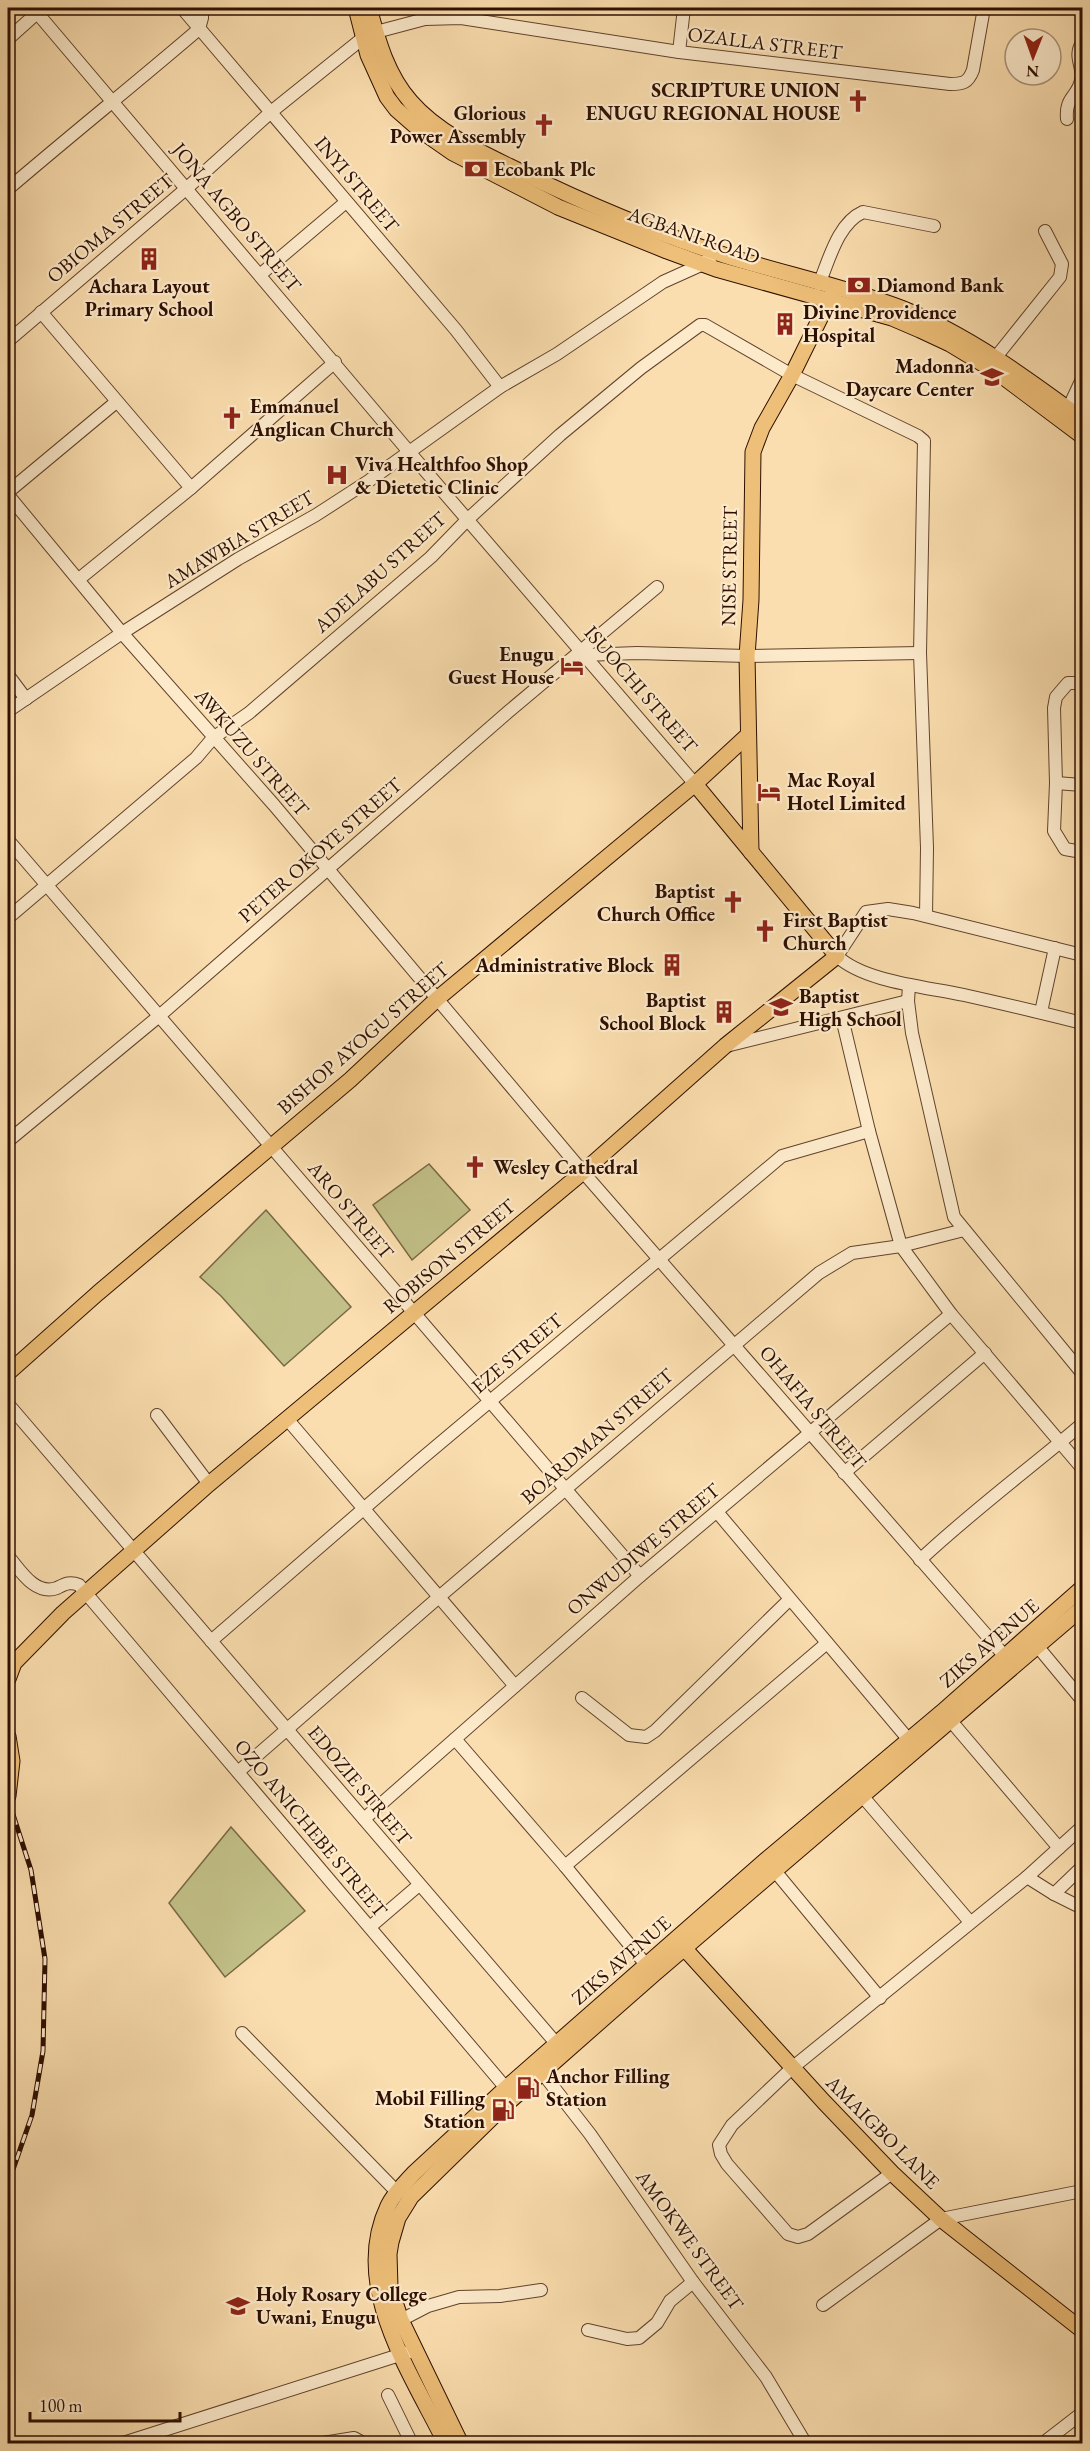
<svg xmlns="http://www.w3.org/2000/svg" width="1090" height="2451" font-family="'EB Garamond',serif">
<rect width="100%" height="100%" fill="#fbdeaf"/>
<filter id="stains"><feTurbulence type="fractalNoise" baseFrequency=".00333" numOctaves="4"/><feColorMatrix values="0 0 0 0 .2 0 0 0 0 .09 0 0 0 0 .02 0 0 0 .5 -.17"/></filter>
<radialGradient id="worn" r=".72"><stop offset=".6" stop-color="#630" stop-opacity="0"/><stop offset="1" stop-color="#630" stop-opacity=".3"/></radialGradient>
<!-- green -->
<g fill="#c2c088" stroke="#786844" stroke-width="1.5">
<path d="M429 1164 470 1210 412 1260 373 1205Z"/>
<path d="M266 1210 351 1307 284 1366 221 1296 200 1277Z"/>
<path d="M231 1827 305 1911 225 1977 169 1903Z"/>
</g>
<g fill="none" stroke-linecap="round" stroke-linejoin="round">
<!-- minor casing -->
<g stroke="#61432c" stroke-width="14">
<g id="minor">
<path d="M33 8 410 453 695 784"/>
<path d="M182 8 456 330 500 387"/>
<path d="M8 39 37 13"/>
<path d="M679 52 684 8"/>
<path d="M1067 119C1065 96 1078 97 1081 80 1084 66 1073 57 1082 43"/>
<path d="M8 189C71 135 136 83 199 29L202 18V8"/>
<path d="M261 274 346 202"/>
<path d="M819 284C829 260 838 223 863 212L934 226"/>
<path d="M41 312 191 488"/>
<path d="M8 341 187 188 271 112 363 38 376 32 425 19 461 18 679 52 950 84C963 84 968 83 973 70L984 8"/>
<path d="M996 357 1060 277 1062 264 1045 231"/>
<path d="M1068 409 1082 379"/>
<path d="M8 492 115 403"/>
<path d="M8 495 122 633 274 805 583 1172 1009 1661"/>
<path d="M79 579 191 488 335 362"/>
<path d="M584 655 637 653 747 656 920 653"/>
<path d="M8 675 26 699"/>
<path d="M1082 683H1068L1056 697 1054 708 1056 783 1054 831 1065 849 1082 852"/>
<path d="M8 711 122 633 238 559 316 515 370 480 500 387 557 354 663 282 703 264 716 252"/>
<path d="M1056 783 1082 785"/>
<path d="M8 840 640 1576"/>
<path d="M8 918 196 758 213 738 249 713 431 557 468 519 560 435 641 368 700 325H705L792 375 918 436 924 441 920 653 927 848 926 916"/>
<path d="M1082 955 913 913 888 909 866 912 837 956C864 982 928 987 964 995 1004 1004 1043 1013 1082 1023"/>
<path d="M909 985 908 1001 912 1033 954 1217 1082 1373"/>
<path d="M1041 1012 1055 948"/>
<path d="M842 1018 869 1131 901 1246 951 1314 1082 1468"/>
<path d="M726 1046 908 1001"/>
<path d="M8 1141 158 1017 508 712 657 587"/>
<path d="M8 1404 561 2049"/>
<path d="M157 1415 209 1484"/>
<path d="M288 1420 515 1686"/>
<path d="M844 1473 985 1353"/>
<path d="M718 1513 914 1746"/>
<path d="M8 1556C20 1570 35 1596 57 1588 65 1584 70 1581 79 1585L511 2094"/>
<path d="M920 1560C971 1512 1029 1469 1082 1424"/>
<path d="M211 1641 420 1460 782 1156 869 1131"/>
<path d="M1038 1647 1082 1700"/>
<path d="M582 1698 629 1735 646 1737 655 1731 789 1600"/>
<path d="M945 1714 1059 1848"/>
<path d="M455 1739 565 1866 652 1972"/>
<path d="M238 1772 439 1597 819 1273 852 1253 901 1246 964 1230"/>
<path d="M858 1791 970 1922"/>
<path d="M364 1819 640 1576 951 1314"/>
<path d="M770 1865 880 1998"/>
<path d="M565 1866 827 1643"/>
<path d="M1027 1877 1054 1894 1082 1867"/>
<path d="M1054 1894 1082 1908"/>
<path d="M370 1927 419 1885"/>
<path d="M242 2033 397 2192"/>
<path d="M537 2066 590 2134 693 2282 766 2377 806 2444"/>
<path d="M892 2173 808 2234 798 2237 788 2234 727 2164 721 2154 719 2145 732 2125 792 2068 1027 1877 1082 1827"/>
<path d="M823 2305 941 2219 1082 2191"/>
<path d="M401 2320 428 2306 459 2297 500 2296 541 2290"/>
<path d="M588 2330 627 2339 639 2338 657 2323 670 2301 693 2282"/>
<path d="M388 2395 412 2444"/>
<path d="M120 2444 409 2352"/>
<path d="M317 2444 354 2438 365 2444"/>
<path d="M1042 2444 1082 2413"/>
</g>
</g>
<!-- major casing -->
<g stroke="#2e0f01" stroke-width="17">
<g id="major">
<path d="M356 8 368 55 387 97 396 109 420 130 453 153 558 207 667 251 716 269 892 318 920 330 950 344 998 373 1082 436"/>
<path d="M369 8C378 41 387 75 411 102 438 133 480 152 517 170 584 203 655 233 727 256 785 274 845 287 901 308 968 335 1025 377 1082 419"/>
<path d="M751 852 747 656 751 600 753 452 762 428 792 375 833 292"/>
<path d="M8 1373 98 1293 350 1080 437 999 695 784 748 735"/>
<path d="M8 1679 14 1663 63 1613 209 1484 583 1172 725 1046 837 956 695 784"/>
<path d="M8 1736 12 1761 8 1796"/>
<path d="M684 1948 824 2102 892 2173 941 2219 1082 2330"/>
<path d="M446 2444C411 2373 350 2286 388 2206 394 2193 405 2183 414 2173L506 2088 766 1860 942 1712 1082 1588"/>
<path d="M461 2444 401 2320 390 2287 389 2254 391 2242 398 2218 411 2197 503 2107 654 1974 1082 1608"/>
</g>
</g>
<!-- minor -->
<use href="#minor" stroke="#fceacb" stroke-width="12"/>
<!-- major -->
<use href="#major" stroke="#eebf78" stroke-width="15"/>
<!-- rail casing -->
<g stroke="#2e0f01" stroke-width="5">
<path id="rail" d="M8 1799 31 1870 45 1959 43 2051 32 2115 8 2184"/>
</g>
<!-- rail -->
<use href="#rail" stroke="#fceacb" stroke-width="3" stroke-dasharray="9" stroke-linecap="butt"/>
</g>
<!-- icons -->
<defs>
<g id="church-bare" transform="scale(1.8)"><path d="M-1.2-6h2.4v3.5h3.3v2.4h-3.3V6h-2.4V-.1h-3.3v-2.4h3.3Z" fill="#8f2418" stroke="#fceacb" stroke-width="2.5" paint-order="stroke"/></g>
<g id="bank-bare" transform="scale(1.8)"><path d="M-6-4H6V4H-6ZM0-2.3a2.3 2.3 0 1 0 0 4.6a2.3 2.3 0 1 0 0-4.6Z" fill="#8f2418" stroke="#fceacb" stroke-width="2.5" paint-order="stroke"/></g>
<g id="building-bare" transform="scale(1.8)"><path d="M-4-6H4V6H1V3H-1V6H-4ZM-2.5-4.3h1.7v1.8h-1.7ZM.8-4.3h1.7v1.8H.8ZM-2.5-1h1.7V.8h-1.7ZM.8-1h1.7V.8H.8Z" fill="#8f2418" stroke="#fceacb" stroke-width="2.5" paint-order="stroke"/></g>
<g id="school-bare" transform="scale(1.8)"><path d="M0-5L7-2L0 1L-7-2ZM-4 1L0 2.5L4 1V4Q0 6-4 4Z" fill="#8f2418" stroke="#fceacb" stroke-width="2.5" paint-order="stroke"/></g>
<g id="hospital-bare" transform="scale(1.8)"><path d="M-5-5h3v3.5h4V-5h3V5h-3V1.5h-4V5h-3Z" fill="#8f2418" stroke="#fceacb" stroke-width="2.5" paint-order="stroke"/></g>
<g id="hotel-bare" transform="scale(1.8)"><path d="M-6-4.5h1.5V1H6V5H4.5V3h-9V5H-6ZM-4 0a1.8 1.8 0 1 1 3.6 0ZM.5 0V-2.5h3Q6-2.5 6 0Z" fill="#8f2418" stroke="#fceacb" stroke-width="2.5" paint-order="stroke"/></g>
<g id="fuel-bare" transform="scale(1.8)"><path d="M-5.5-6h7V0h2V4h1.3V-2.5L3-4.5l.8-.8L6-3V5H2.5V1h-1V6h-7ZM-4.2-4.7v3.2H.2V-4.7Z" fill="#8f2418" stroke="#fceacb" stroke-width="2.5" paint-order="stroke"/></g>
<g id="university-bare" transform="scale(1.8)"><path d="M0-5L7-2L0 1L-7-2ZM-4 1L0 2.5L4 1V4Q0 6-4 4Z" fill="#8f2418" stroke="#fceacb" stroke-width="2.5" paint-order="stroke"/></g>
</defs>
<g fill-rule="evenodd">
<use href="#church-bare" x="858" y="101"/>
<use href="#church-bare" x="544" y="125"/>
<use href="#bank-bare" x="476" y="169"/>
<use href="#building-bare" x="149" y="259"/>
<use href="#bank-bare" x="859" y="285"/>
<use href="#building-bare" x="785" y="324"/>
<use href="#school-bare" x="992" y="377"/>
<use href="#church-bare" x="232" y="418"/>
<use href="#hospital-bare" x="337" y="475"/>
<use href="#hotel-bare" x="572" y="666"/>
<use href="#hotel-bare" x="769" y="792"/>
<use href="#church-bare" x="733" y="902"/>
<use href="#church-bare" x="765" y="931"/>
<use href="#building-bare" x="672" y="965"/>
<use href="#school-bare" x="781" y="1007"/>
<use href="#building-bare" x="724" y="1012"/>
<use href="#church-bare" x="475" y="1167"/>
<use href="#fuel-bare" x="528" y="2088"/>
<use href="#fuel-bare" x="503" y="2110"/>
<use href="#university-bare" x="238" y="2306"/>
</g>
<g text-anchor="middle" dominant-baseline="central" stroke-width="4.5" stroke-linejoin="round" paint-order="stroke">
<!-- street labels -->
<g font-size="20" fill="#2e0f01" stroke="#fceacb">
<text transform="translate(765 43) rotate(7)">OZALLA STREET</text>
<text transform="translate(357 184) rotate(50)">INYI STREET</text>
<text transform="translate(237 217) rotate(50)">JONA AGBO STREET</text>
<text transform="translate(110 228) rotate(-40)">OBIOMA STREET</text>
<text transform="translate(694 235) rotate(19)">AGBANI ROAD</text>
<text transform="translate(239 539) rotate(-31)">AMAWBIA STREET</text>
<text transform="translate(729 566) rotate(-89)">NISE STREET</text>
<text transform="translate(380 572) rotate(-42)">ADELABU STREET</text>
<text transform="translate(641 689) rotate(49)">ISUOCHI STREET</text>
<text transform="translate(252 752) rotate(49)">AWKUZU STREET</text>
<text transform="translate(320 850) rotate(-41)">PETER OKOYE STREET</text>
<text transform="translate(363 1038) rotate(-41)">BISHOP AYOGU STREET</text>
<text transform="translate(351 1210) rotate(50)">ARO STREET</text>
<text transform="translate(449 1256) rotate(-40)">ROBISON STREET</text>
<text transform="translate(517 1353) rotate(-40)">EZE STREET</text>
<text transform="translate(813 1407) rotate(50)">OHAFIA STREET</text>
<text transform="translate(597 1436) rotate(-41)">BOARDMAN STREET</text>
<text transform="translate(643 1549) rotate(-40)">ONWUDIWE STREET</text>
<text transform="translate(989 1643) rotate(-41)">ZIKS AVENUE</text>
<text transform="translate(360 1785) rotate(50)">EDOZIE STREET</text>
<text transform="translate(311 1828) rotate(50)">OZO ANICHEBE STREET</text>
<text transform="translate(621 1960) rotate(-41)">ZIKS AVENUE</text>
<text transform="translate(883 2132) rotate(45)">AMAIGBO LANE</text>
<text transform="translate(690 2240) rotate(54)">AMOKWE STREET</text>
</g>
<!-- poi labels -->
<g font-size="20" font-weight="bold" fill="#2e0f01" stroke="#fceacb" text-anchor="start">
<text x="840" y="90" text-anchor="end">SCRIPTURE UNION<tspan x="840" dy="23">ENUGU REGIONAL HOUSE</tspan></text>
<text x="526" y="113" text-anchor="end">Glorious<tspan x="526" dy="23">Power Assembly</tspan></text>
<text x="494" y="169">Ecobank Plc</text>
<text x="877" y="285">Diamond Bank</text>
<text x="149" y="286" text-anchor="middle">Achara Layout<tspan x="149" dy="23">Primary School</tspan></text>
<text x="803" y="312">Divine Providence<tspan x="803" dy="23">Hospital</tspan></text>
<text x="974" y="366" text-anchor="end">Madonna<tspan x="974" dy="23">Daycare Center</tspan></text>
<text x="250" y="406">Emmanuel<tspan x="250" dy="23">Anglican Church</tspan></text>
<text x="355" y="464">Viva Healthfoo Shop<tspan x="355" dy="23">&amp; Dietetic Clinic</tspan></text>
<text x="554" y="654" text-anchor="end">Enugu<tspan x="554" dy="23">Guest House</tspan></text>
<text x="787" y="780">Mac Royal<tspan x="787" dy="23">Hotel Limited</tspan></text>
<text x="715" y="891" text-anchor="end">Baptist<tspan x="715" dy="23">Church Office</tspan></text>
<text x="783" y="920">First Baptist<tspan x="783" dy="23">Church</tspan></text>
<text x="654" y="965" text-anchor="end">Administrative Block</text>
<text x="799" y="996">Baptist<tspan x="799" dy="23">High School</tspan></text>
<text x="706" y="1000" text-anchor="end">Baptist<tspan x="706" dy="23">School Block</tspan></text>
<text x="493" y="1167">Wesley Cathedral</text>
<text x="546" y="2076">Anchor Filling<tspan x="546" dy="23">Station</tspan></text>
<text x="485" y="2098" text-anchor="end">Mobil Filling<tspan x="485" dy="23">Station</tspan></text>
<text x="256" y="2294">Holy Rosary College<tspan x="256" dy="23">Uwani, Enugu</tspan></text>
</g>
</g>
<!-- margin -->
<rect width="1090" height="2451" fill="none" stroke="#fbdeaf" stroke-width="30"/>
<rect x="9" y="9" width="1072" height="2433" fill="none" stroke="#2e0f01" stroke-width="3"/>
<rect x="15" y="15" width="1060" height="2421" fill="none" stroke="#2e0f01" stroke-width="1.5"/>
<!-- north arrow -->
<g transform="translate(1033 57) rotate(181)"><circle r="28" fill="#fceacb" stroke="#aa927a" stroke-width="1.5"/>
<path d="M0-4.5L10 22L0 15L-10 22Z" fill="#8f2418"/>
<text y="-9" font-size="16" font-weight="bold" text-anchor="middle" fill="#2e0f01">N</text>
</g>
<!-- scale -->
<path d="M30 2412v9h150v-9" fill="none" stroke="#2e0f01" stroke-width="3"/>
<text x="39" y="2412" font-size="18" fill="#2e0f01" stroke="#fceacb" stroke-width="4.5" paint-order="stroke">100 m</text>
<rect width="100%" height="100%" filter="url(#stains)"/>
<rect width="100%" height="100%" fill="url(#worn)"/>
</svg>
